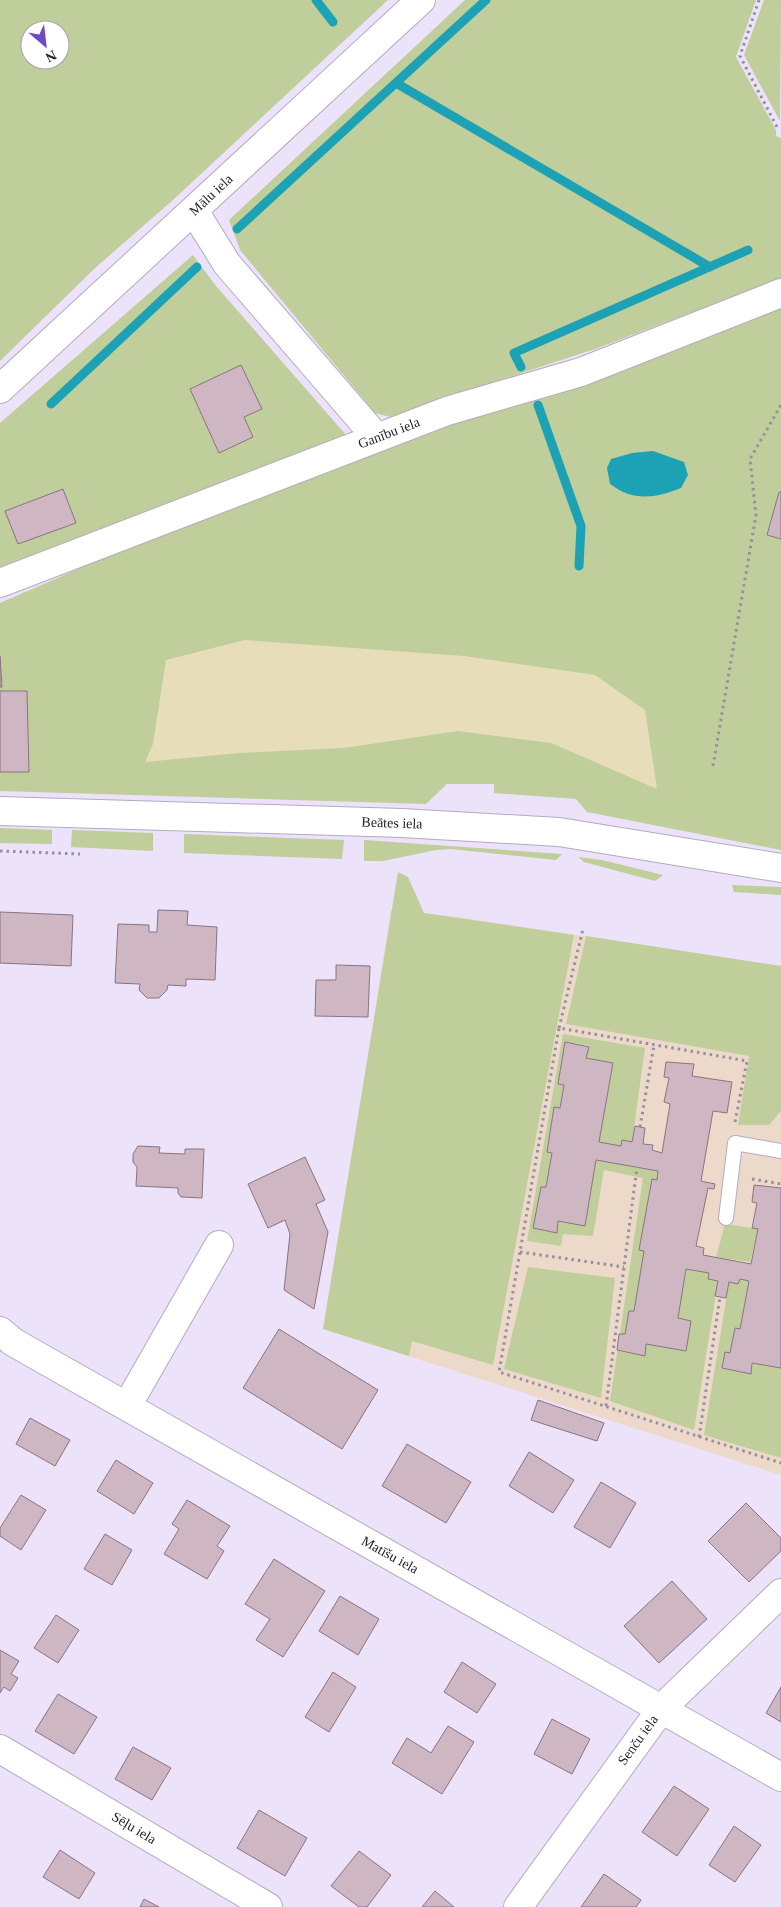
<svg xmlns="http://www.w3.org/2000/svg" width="781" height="1907" font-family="Georgia,serif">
<rect width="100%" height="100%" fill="#ece2f9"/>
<!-- education -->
<path fill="#edd9ca" d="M391 910 458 917 781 966V1475L323 1329 346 1198Z"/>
<!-- green -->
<g fill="#bfce9b" fill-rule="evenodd">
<path d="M0 0H388L174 199 94 269 0 361ZM30 30H60V60H30Z"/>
<path d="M465 0H756L736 57 776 130V136L781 138V278L598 348 440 400 394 418 375 413 240 250 229 220Z"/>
<path d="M764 0H781L780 121 744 55Z"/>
<path d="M193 255 216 286 346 435 0 573V423Z"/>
<path d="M781 305V850L587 812 576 799 494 793V784H447L426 804 0 791V603L94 562 275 488 581 372Z"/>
<path d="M0 828 52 830V844L0 843Z"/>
<path d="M72 830 153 833V851L71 847Z"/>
<path d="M184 834 344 840 342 859 184 853Z"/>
<path d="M364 840 562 854 556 860 451 849 436 850 383 861H364Z"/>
<path d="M578 857 602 860 663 875 655 881 584 862Z"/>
<path d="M398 872 408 877 424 913 574 935 493 1365 412 1341 409 1356 323 1329Z"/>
<path d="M732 885 781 887V895L734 892Z"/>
<path d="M586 936 781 966V1111L769 1125H738L749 1056 566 1024Z"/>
<path d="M563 1034 645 1048 632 1142 621 1146 599 1142 613 1063 586 1058 589 1046 565 1042 558 1084 564 1085 560 1108H554L547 1152 552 1153 546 1187H541L533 1228 557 1233 558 1221 585 1226 596 1160 658 1171 657 1180 652 1179 639 1250 644 1251 634 1311H629L621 1352 645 1356 646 1344 686 1351 691 1321 678 1318 686 1269 709 1273 708 1279 718 1281 694 1430 610 1401 643 1178 604 1170 593 1236 563 1234 561 1246 527 1241Z"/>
<path d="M725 1224 758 1229 750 1262 716 1257Z"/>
<path d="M528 1267 615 1278 601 1398 504 1369Z"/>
<path d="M740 1279 749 1281 740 1329H735L730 1353 725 1352 722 1367 750 1374 752 1363 781 1368V1458L704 1435 729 1282 738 1284Z"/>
</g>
<!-- sand -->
<path fill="#e7deb9" d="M245 640 464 656 595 675 645 710 657 789 551 743 458 731 344 748 239 753 145 762 153 744 166 660Z"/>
<!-- water -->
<path fill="#1da2b5" d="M653 451 684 462 688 475 681 488C655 498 634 502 610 484L607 468 611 459 632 453Z"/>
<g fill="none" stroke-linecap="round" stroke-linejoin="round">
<!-- stream -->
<g stroke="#1da2b5" stroke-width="9">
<path d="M316 0 333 22"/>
<path d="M396 83 710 267"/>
<path d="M237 229 486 0"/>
<path d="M521 367 514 353 748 250"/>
<path d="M51 404 197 267"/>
<path d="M538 405 581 526 579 566"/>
</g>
</g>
<!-- building -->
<g fill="#ceb6c3" stroke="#8a7480">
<path d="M241 365 262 409 244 417 253 437 219 453 190 389Z"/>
<path d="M63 489 76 523 18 544 5 511Z"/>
<path d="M779 492H781V539L767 535Z"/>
<path d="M0 656 2 687H0Z"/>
<path d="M0 691H27L29 772H0Z"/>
<path d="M158 910 188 911 187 925 217 927 215 980 186 979V986L168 985 167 990 159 998H147L139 990 140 984 115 983 118 924 149 925V932H157Z"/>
<path d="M0 912 73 915 71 966 0 963Z"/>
<path d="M336 965 370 966 368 1017 315 1016 316 980H336Z"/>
<path d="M565 1042 589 1047 586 1058 613 1063 599 1142 621 1146 622 1140 632 1142 635 1126 645 1128 643 1144 653 1145 652 1150 662 1153 670 1104 664 1102 669 1078 664 1077 666 1062 694 1064 692 1076 732 1082 727 1113 713 1111 701 1181 715 1184 714 1189 708 1188 696 1246 704 1248 703 1255 751 1264 758 1229 752 1228 757 1203 752 1202 754 1185 781 1188V1368L752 1363 751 1374 722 1368 725 1352 730 1353 735 1328 740 1329 749 1281 740 1279 738 1284 729 1282 726 1298 720 1297 715 1296 718 1281 708 1279 709 1273 686 1269 678 1318 691 1321 686 1351 646 1344 645 1356 617 1350 619 1334H625L629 1311H634L644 1251 639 1250 652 1179 657 1180 658 1171 596 1160 585 1226 558 1221 557 1233 533 1228 541 1187H546L552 1153 547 1152 554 1107 560 1108 564 1085 558 1084Z"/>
<path d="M138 1146 160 1147 159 1153 185 1154V1149H204L202 1198 181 1197 178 1193V1188L136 1186 137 1167 133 1162V1154Z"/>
<path d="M305 1157 325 1200 316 1204 328 1232 314 1309 284 1290 290 1234 285 1220 268 1228 248 1184Z"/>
<path d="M279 1329 378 1390 342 1449 243 1388Z"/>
<path d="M538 1400 604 1423 597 1441 531 1420Z"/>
<path d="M30 1418 70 1440 55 1466 16 1444Z"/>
<path d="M407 1444 471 1482 446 1523 382 1486Z"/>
<path d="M529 1452 574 1480 553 1513 509 1486Z"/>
<path d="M116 1460 153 1483 134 1514 97 1491Z"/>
<path d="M601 1482 636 1503 610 1548 574 1527Z"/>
<path d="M21 1495 46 1510 21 1550 0 1536V1528Z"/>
<path d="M187 1500 230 1526 217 1546 224 1551 207 1579 164 1554 179 1529 172 1524Z"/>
<path d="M746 1503 781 1538V1551L749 1582 708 1541Z"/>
<path d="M105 1534 132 1550 112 1585 84 1569Z"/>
<path d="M274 1559 325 1591 283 1657 256 1640 270 1619 245 1604Z"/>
<path d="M672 1581 707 1619 659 1663 624 1626Z"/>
<path d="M340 1596 379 1619 358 1655 319 1631Z"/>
<path d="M56 1615 79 1630 58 1663 34 1648Z"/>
<path d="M0 1650 19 1661 11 1674 18 1678 10 1691 4 1687 0 1693Z"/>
<path d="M462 1662 496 1684 477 1713 444 1692Z"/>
<path d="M333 1672 356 1687 329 1732 305 1717Z"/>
<path d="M781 1687V1722L766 1713Z"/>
<path d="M58 1694 97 1717 74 1754 35 1731Z"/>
<path d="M552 1719 590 1739 572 1774 534 1754Z"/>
<path d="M448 1726 474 1742 442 1794 392 1763 407 1738 431 1753Z"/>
<path d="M133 1747 171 1768 152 1800 115 1779Z"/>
<path d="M674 1786 709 1809 677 1856 642 1832Z"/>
<path d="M259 1810 307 1838 285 1876 237 1848Z"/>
<path d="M734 1826 761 1845 735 1882 709 1865Z"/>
<path d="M60 1850 95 1873 79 1899 43 1877Z"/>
<path d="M359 1851 391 1875 367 1907H359L331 1886Z"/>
<path d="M604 1874 641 1900 636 1907H581Z"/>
<path d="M435 1891 454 1907H422Z"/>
<path d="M144 1899 159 1907H140Z"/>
</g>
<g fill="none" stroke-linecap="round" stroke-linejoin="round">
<!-- lane casing -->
<g stroke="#b4abc0" stroke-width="16">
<path id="lane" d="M726 1218 735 1143 781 1151"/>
</g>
<!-- street casing -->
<g stroke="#b4abc0" stroke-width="30">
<g id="street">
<path d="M194 211 227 264 377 438"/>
<path d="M0 583 447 411 581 372 781 293"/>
<path d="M0 1331 13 1342 781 1777"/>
<path d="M127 1406 219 1245"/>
<path d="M0 1749 268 1907"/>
<path d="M518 1907 662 1708 781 1593"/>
</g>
</g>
<!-- secondary casing -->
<g stroke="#b4abc0" stroke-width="30">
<g id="secondary">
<path d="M0 389 421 0"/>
<path d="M0 811 402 823 559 832 781 868"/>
</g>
</g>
<!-- path -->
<g stroke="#968fa0" stroke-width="3" stroke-dasharray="2.5 4" stroke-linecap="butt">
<path d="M759 0 740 56 777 127"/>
<path d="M713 766 756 515 750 459 781 405"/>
<path d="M0 851 80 854"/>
<path d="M559 1028 583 929"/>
<path d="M735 1122 747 1061 559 1028 499 1372 781 1463"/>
<path d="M640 1127 654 1045"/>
<path d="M752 1179 781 1184"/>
<path d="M520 1252 624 1267"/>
<path d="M606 1406 637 1167"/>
<path d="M699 1437 720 1297"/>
</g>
<!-- lane -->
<use href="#lane" stroke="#fff" stroke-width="14"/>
<!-- street -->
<use href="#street" stroke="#fff" stroke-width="28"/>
<!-- secondary -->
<use href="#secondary" stroke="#fff" stroke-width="28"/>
</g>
<g text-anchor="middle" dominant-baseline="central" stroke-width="4.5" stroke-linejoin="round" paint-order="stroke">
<!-- street labels -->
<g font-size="14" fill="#242129" stroke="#fff">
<text transform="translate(211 195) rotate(-43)">Mālu iela</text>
<text transform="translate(389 433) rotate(-21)">Ganību iela</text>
<text transform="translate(392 823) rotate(2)">Beātes iela</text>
<text transform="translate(390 1555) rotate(29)">Matīšu iela</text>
<text transform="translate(638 1740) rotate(-54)">Senču iela</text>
<text transform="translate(134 1828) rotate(31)">Sēļu iela</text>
</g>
</g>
<!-- north arrow -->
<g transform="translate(45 45) rotate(152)"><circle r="24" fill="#ffffff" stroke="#a7a6a9"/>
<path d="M0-4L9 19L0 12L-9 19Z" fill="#6f4ac2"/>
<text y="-8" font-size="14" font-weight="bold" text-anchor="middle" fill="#242129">N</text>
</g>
</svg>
